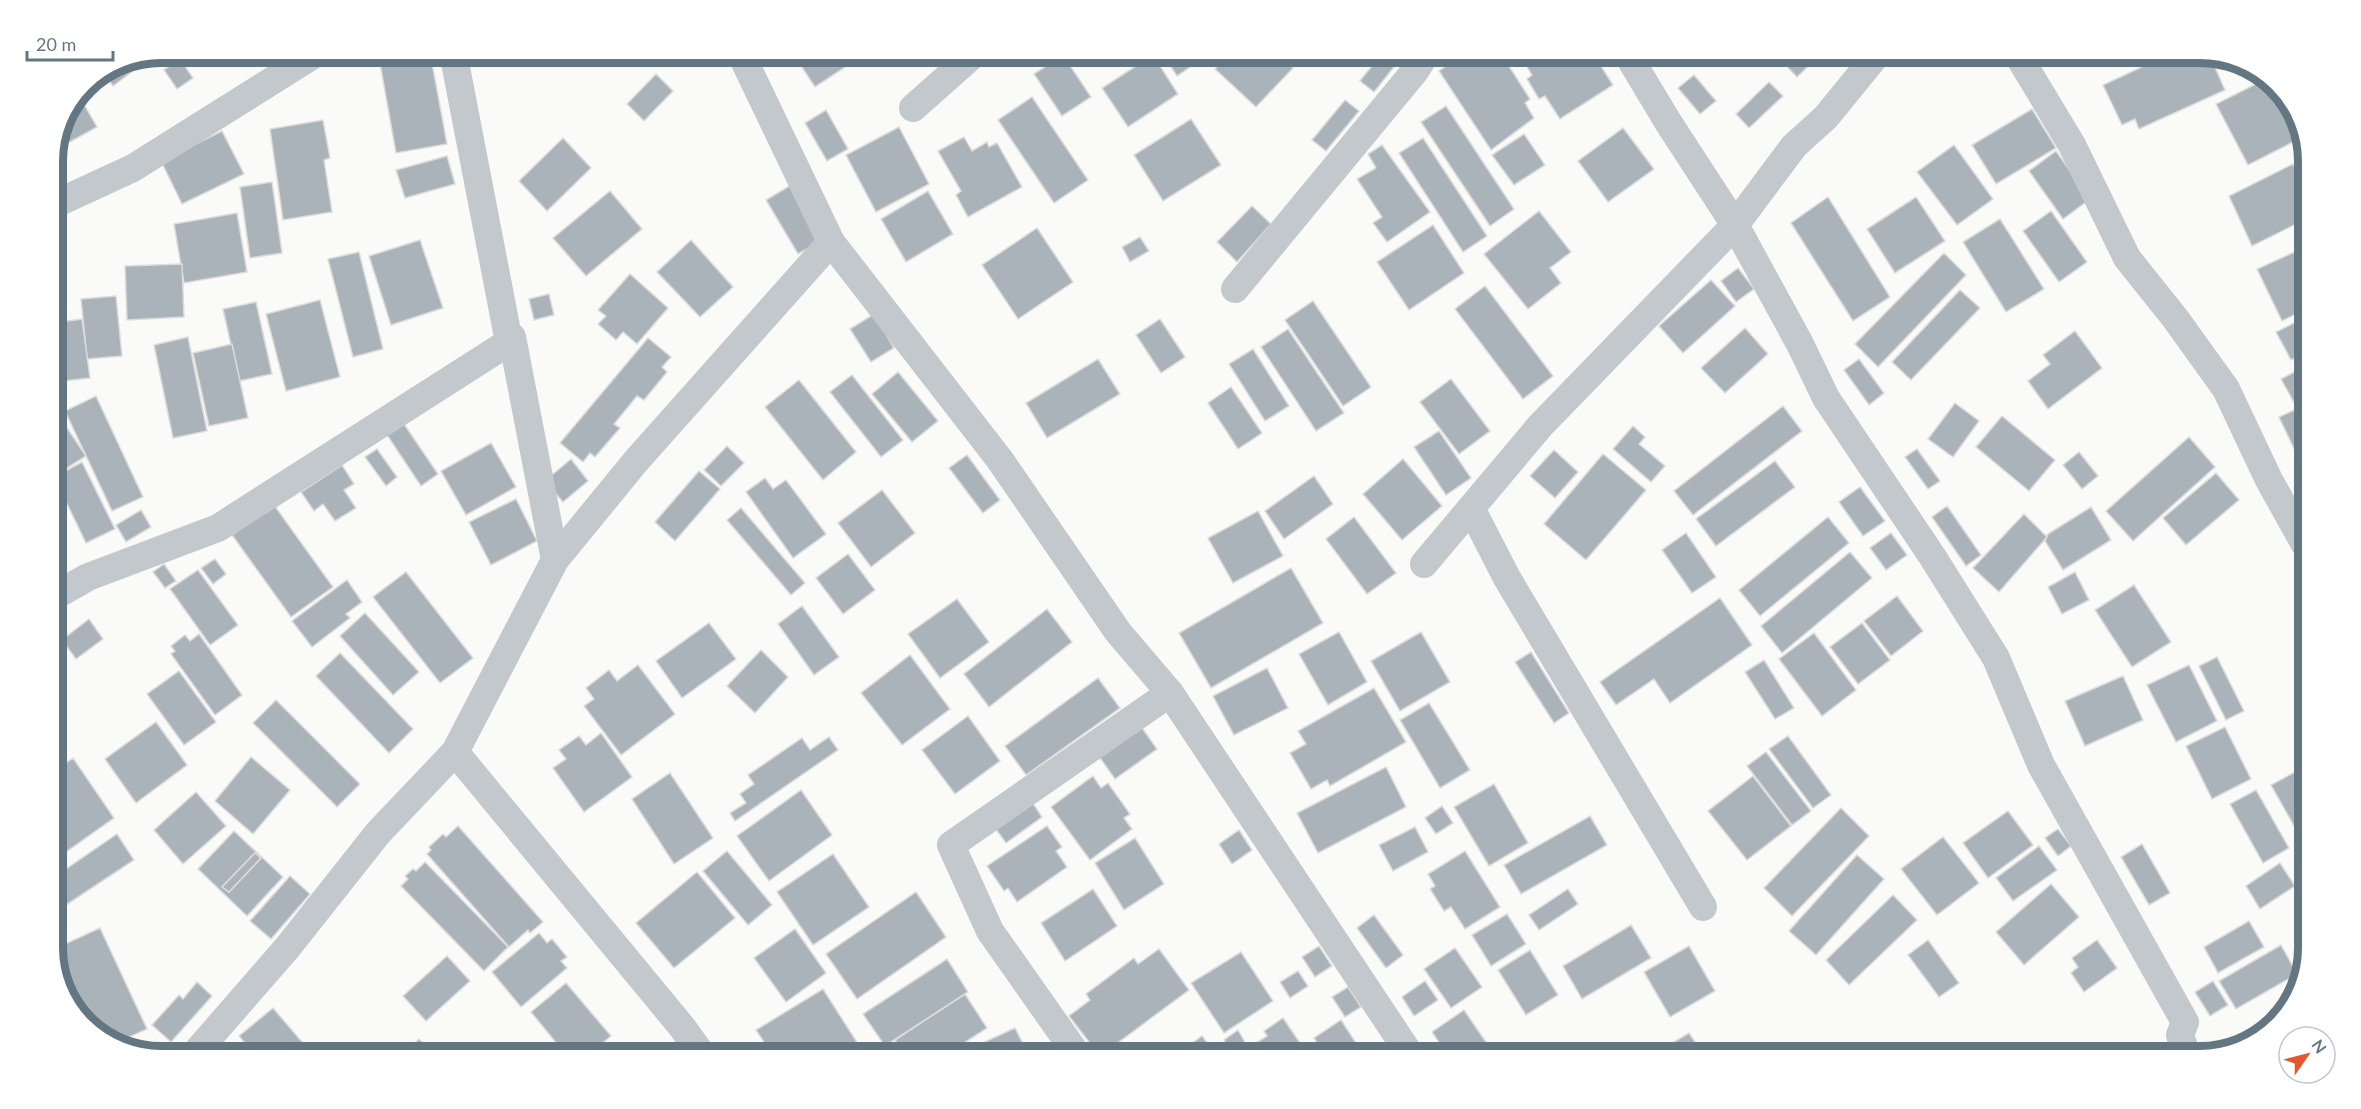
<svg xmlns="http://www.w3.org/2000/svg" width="2361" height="1109" font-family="Lato,sans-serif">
<rect width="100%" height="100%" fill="#fafaf8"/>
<!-- building -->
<g fill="#aab3b9" stroke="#dcdcda" stroke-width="1.5" fill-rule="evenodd">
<path d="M378 52H430L447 144 396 153Z"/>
<path d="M521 52H553L529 66Z"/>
<path d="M777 52H859L862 56 815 87 796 58 785 66Z"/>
<path d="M1119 52H1144L1127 64Z"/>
<path d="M1161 52H1212L1177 76Z"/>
<path d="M1231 52H1277L1293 68 1256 107 1215 69Z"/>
<path d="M1383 52H1406L1374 92 1360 81Z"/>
<path d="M1467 52H1500L1530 99 1525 103 1534 118 1491 150 1439 71Z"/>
<path d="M1518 52H1581L1584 57 1592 52 1613 85 1560 119 1545 96 1539 99 1527 79 1532 75Z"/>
<path d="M1676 52H1704L1691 66Z"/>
<path d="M1776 52H1823L1797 77 1775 54Z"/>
<path d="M2174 52 2209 54 2225 90 2139 129 2135 119 2122 125 2103 85Z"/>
<path d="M151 54 153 56 113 86 103 72 120 61Z"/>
<path d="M1063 55 1091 97 1062 116 1034 74Z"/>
<path d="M1153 55 1178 94 1128 127 1102 88Z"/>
<path d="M180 59 193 78 177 89 164 70Z"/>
<path d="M656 74 673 91 644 121 627 104Z"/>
<path d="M1694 75 1716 101 1700 114 1678 88Z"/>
<path d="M2264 80 2297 140 2248 165 2216 104Z"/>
<path d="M1769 82 1783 96 1749 128 1736 114Z"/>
<path d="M1032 97 1088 180 1054 203 998 120Z"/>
<path d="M1345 100 1359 111 1326 151 1312 140Z"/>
<path d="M82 101 97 127 59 148 57 145 75 105Z"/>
<path d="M1446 106 1514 209 1490 226 1421 122Z"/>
<path d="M2032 109 2056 148 1996 184 1972 145Z"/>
<path d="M826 110 848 149 827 161 805 123Z"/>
<path d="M1191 119 1221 165 1163 201 1134 155Z"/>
<path d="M323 120 330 158 324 160 332 212 283 220 270 129Z"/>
<path d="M899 127 929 184 876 212 846 155Z"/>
<path d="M1623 128 1654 169 1608 202 1578 161Z"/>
<path d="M222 131 244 174 182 204 161 161Z"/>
<path d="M1524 134 1545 165 1514 185 1492 155Z"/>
<path d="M964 137 972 151 987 142 989 147 997 143 1022 187 968 217 956 195 961 191 938 151Z"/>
<path d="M563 138 591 168 547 211 519 181Z"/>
<path d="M1423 138 1487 236 1463 252 1399 153Z"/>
<path d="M1382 145 1430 212 1387 242 1373 223 1382 217 1357 179 1376 168 1368 154Z"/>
<path d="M1954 145 1993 199 1957 225 1917 172Z"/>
<path d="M2056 151 2090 199 2063 219 2029 171Z"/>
<path d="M447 156 455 184 405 198 396 170Z"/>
<path d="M2293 164 2308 194V218L2252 246 2229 196Z"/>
<path d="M272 182 282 253 250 258 240 187Z"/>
<path d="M791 185 823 240 798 254 766 200Z"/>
<path d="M610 191 642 229 586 276 553 238Z"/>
<path d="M928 191 953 234 906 262 881 219Z"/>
<path d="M1828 197 1890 297 1853 321 1791 223Z"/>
<path d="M1916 197 1945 241 1895 273 1867 229Z"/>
<path d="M1252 206 1271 224 1237 262 1217 242Z"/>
<path d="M1539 211 1571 252 1550 268 1561 283 1528 309 1484 254Z"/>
<path d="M2051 211 2087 262 2059 282 2023 231Z"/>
<path d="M237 213 247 272 184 283 174 224Z"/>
<path d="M2000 219 2044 289 2006 312 1963 242Z"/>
<path d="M1433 225 1464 273 1409 310 1377 262Z"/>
<path d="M1037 228 1073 282 1018 319 982 265Z"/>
<path d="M1140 237 1149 251 1130 262 1122 247Z"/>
<path d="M53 238H54L57 274 53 275Z"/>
<path d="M420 240 443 308 391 325 369 256Z"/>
<path d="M691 240 733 287 700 317 657 272Z"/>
<path d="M2308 246V308L2282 321 2257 269Z"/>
<path d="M359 252 383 349 353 357 328 259Z"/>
<path d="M1944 253 1966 275 1878 367 1855 344Z"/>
<path d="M182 264 184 317 127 320 125 266Z"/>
<path d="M1738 268 1754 289 1736 302 1721 281Z"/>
<path d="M630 274 668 308 637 344 623 332 616 340 598 324 606 316 598 310Z"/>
<path d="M1711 280 1735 306 1683 353 1659 326Z"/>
<path d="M1485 286 1553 376 1523 399 1455 309Z"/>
<path d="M1960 290 1980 308 1911 380 1892 362Z"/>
<path d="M549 294 554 315 534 320 529 299Z"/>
<path d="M116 296 122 356 87 359 81 299Z"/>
<path d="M320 300 340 377 286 391 266 314Z"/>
<path d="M1313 301 1371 387 1343 406 1285 320Z"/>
<path d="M256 302 272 374 239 381 223 309Z"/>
<path d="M874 314 894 348 871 362 850 329Z"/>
<path d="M2308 316V351L2291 360 2276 332Z"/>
<path d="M82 319 90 378 55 382 53 363V323Z"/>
<path d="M1160 319 1185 357 1161 373 1136 335Z"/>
<path d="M1745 328 1768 354 1725 393 1701 368Z"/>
<path d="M1288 329 1344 413 1316 431 1261 347Z"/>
<path d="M2075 331 2102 368 2048 409 2028 381 2050 364 2043 355Z"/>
<path d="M188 337 207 431 173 438 154 345Z"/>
<path d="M648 338 671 357 662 367 667 372 644 400 637 396 614 424 620 428 595 457 590 453 583 462 560 443Z"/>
<path d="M232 344 248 418 209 426 193 353Z"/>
<path d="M1253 349 1289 406 1265 421 1229 364Z"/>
<path d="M1098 359 1120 394 1047 438 1026 403Z"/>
<path d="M1859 359 1884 393 1869 405 1844 370Z"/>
<path d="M2308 365V402L2297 408 2281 379Z"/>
<path d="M898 372 938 421 912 442 872 394Z"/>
<path d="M852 375 903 440 881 457 830 392Z"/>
<path d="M1451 379 1490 431 1459 454 1420 402Z"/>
<path d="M799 380 856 452 823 480 765 407Z"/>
<path d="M1231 387 1262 433 1238 449 1208 403Z"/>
<path d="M96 396 143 497 112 511 65 411Z"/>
<path d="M1955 403 1979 421 1953 457 1928 439Z"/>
<path d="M2308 404V468L2304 470 2279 417Z"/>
<path d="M1783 406 1802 431 1693 515 1674 491Z"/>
<path d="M2002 416 2055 460 2029 491 1976 447Z"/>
<path d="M61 419 86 456 53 477V424Z"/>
<path d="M404 424 438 474 421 486 387 435Z"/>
<path d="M1633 426 1645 437 1639 444 1665 466 1651 482 1613 449Z"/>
<path d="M1439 431 1471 478 1446 495 1414 447Z"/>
<path d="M2189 437 2215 467 2133 541 2106 511Z"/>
<path d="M491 443 516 487 466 515 441 471Z"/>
<path d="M727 446 744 463 721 486 704 470Z"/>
<path d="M377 449 397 477 386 486 365 457Z"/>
<path d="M1917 449 1940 481 1928 489 1905 457Z"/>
<path d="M1554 450 1578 472 1555 498 1530 476Z"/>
<path d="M2079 452 2098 476 2082 489 2063 465Z"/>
<path d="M1603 454 1646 490 1586 560 1544 524Z"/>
<path d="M967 455 1000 500 983 513 949 468Z"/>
<path d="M571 459 588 481 563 502 545 481Z"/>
<path d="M1403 459 1442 506 1402 540 1363 494Z"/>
<path d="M1775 461 1795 487 1716 546 1696 519Z"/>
<path d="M82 462 115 529 86 543 54 477Z"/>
<path d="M342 465 354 484 344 490 356 508 335 521 323 504 314 511 301 492Z"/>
<path d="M699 471 720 489 675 541 655 522Z"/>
<path d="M2216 473 2239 500 2186 545 2163 518Z"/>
<path d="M1314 476 1333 504 1284 539 1265 511Z"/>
<path d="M765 478 773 489 786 480 826 534 793 558 746 492Z"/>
<path d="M1860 487 1885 521 1863 536 1839 502Z"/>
<path d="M882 490 915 533 871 567 838 523Z"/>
<path d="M516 499 537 541 491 565 469 522Z"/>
<path d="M274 505 333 587 291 617 232 535Z"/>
<path d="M1947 506 1981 555 1966 566 1932 517Z"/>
<path d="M2091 507 2111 540 2063 570 2045 541 2048 534Z"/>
<path d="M741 508 805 583 791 595 727 520Z"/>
<path d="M141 510 151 527 126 542 116 525Z"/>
<path d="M1258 511 1283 556 1233 583 1208 538Z"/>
<path d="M2024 514 2047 537 1999 592 1973 568Z"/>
<path d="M1354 517 1396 573 1367 594 1326 539Z"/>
<path d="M1828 517 1849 543 1760 616 1739 590Z"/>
<path d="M1686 533 1716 577 1692 593 1662 550Z"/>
<path d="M1891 533 1907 555 1886 570 1870 548Z"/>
<path d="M1850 552 1872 578 1782 653 1761 626Z"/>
<path d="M848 554 875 590 843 614 816 578Z"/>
<path d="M215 559 226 574 213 584 201 568Z"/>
<path d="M164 564 176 581 165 588 153 572Z"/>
<path d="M1291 568 1323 623 1211 688 1179 633Z"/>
<path d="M198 570 238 625 210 645 170 589Z"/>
<path d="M406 572 473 658 440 683 373 597Z"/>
<path d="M2075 572 2089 600 2062 614 2048 587Z"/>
<path d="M347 580 362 602 346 614 350 618 312 647 292 621Z"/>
<path d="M2134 585 2171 642 2132 667 2095 610Z"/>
<path d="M1897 596 1923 631 1891 656 1864 621Z"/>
<path d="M1720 598 1752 645 1670 703 1654 679 1616 705 1600 682Z"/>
<path d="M957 599 989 642 940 678 908 634Z"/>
<path d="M802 606 839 657 814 675 778 624Z"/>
<path d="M1047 609 1072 642 989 707 964 674Z"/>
<path d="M365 613 419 672 393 695 340 636Z"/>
<path d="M89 619 103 639 76 659 62 640Z"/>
<path d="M709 623 736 659 682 698 656 661Z"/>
<path d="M1862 623 1890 660 1858 684 1830 647Z"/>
<path d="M1339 632 1367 682 1328 705 1299 654Z"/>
<path d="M1421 632 1450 682 1400 711 1371 661Z"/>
<path d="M1814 633 1856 690 1822 716 1779 659Z"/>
<path d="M199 634 242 695 215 715 171 654 175 651 171 646 185 635 190 641Z"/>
<path d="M761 650 788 677 755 713 727 686Z"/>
<path d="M1531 652 1569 713 1554 723 1515 662Z"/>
<path d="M340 653 413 729 389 753 316 676Z"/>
<path d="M910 655 950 709 902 745 861 693Z"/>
<path d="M2217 657 2244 711 2226 720 2199 666Z"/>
<path d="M1764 660 1794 708 1775 719 1745 672Z"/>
<path d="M638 665 675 714 621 755 584 706 594 699 586 688 609 670 617 681Z"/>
<path d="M2189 665 2217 721 2176 742 2147 685Z"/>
<path d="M1267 668 1288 708 1234 735 1213 696Z"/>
<path d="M179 671 216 722 184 745 147 694Z"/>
<path d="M2123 676 2143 720 2085 746 2065 701Z"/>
<path d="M1098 678 1120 708 1026 775 1005 746Z"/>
<path d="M1374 688 1406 742 1330 786 1327 780 1311 789 1290 753 1306 744 1298 731Z"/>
<path d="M276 700 360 784 337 807 253 723Z"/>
<path d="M1429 703 1470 770 1440 788 1400 720Z"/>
<path d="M968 716 1000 761 955 794 922 750Z"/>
<path d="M156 722 187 765 136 803 105 759Z"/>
<path d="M1140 725 1157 749 1115 779 1098 755Z"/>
<path d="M2225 727 2251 779 2212 799 2186 746Z"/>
<path d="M601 733 632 777 584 812 553 768 566 759 559 750 579 736 586 745Z"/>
<path d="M1788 736 1831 795 1813 808 1769 749Z"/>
<path d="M829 737 838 750 735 821 730 813 746 803 740 794 754 784 748 775 802 738 810 750Z"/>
<path d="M1766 752 1811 811 1792 825 1747 766Z"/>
<path d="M251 757 290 790 253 834 215 801Z"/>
<path d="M73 758 114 818 53 861V772Z"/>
<path d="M2308 765V836L2302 840 2271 785Z"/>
<path d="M1386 767 1406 807 1318 853 1297 813Z"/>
<path d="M670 773 713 838 674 864 632 799Z"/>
<path d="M1093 776 1101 788 1108 783 1130 814 1124 818 1132 829 1090 860 1051 807Z"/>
<path d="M1753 776 1791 826 1747 860 1708 811Z"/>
<path d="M1494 784 1528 843 1489 866 1454 807Z"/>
<path d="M801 790 832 835 769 881 737 836Z"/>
<path d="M2256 790 2289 848 2263 863 2230 804Z"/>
<path d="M196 792 226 826 183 864 154 830Z"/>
<path d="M1032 802 1042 817 1006 843 995 828Z"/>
<path d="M1442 806 1453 823 1436 834 1425 818Z"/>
<path d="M1841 808 1869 836 1792 916 1764 888Z"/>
<path d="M2008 811 2033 845 1988 878 1963 843Z"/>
<path d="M1590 816 1607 845 1521 894 1504 865Z"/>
<path d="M458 826 543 922 530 933 528 930 509 947 427 854 431 850 429 847 443 834 446 837Z"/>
<path d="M1047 826 1062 847 1056 851 1067 867 1017 902 1008 888 1004 891 987 866Z"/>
<path d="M1415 827 1428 852 1393 871 1379 845Z"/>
<path d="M2058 829 2071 846 2058 856 2045 838Z"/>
<path d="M1239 830 1252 850 1232 864 1219 844Z"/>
<path d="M234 831 283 877 247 916 198 869ZM255 853 261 858 229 892 222 887Z"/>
<path d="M117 834 134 860 60 909 53 899V878Z"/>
<path d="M1943 837 1979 883 1937 915 1901 869Z"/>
<path d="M1135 838 1164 884 1124 910 1095 863Z"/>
<path d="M2142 844 2170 893 2149 905 2121 857Z"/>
<path d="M2039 846 2057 870 2013 901 1996 878Z"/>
<path d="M727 851 772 905 748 925 703 871Z"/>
<path d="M1465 851 1500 907 1465 929 1451 907 1444 911 1430 889 1435 886 1428 874Z"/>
<path d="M255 853 261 858 229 892 222 887Z"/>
<path d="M833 854 869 907 813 945 777 892Z"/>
<path d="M1857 855 1884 879 1816 955 1789 931Z"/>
<path d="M425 862 508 947 484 971 401 886 408 879 405 876 413 869 416 871Z"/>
<path d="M2280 863 2295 886 2260 909 2246 886Z"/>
<path d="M697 872 735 918 674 968 636 923Z"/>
<path d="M290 876 310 894 271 939 250 921Z"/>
<path d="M2051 884 2079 917 2024 965 1996 932Z"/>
<path d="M1093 889 1117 926 1065 961 1041 923Z"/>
<path d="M1568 889 1578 904 1539 930 1529 915Z"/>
<path d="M916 892 946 937 857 999 826 954Z"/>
<path d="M1893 895 1917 920 1849 985 1826 960Z"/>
<path d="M1507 914 1526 944 1491 966 1472 935Z"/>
<path d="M1374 915 1403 955 1386 968 1357 928Z"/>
<path d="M2249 921 2264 947 2218 973 2204 947Z"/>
<path d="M1631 925 1651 958 1582 999 1563 966Z"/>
<path d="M100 928 147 1029 114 1044 89 1025 54 949Z"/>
<path d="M795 929 826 973 786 1002 754 958Z"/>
<path d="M539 933 547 943 552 939 567 957 561 961 567 968 521 1007 492 972Z"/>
<path d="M1928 940 1959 983 1939 997 1908 955Z"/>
<path d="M2097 940 2117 968 2084 992 2071 973 2078 967 2072 958Z"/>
<path d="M2281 945 2297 974 2236 1009 2219 981Z"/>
<path d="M1319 946 1332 966 1315 977 1302 957Z"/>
<path d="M1689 946 1715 991 1670 1017 1644 972Z"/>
<path d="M1455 948 1482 987 1451 1008 1424 969Z"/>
<path d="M1159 949 1189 990 1100 1056 1069 1016 1090 1000 1086 994 1134 958 1138 964Z"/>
<path d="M1530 950 1558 995 1526 1015 1498 970Z"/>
<path d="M1241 952 1273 1001 1224 1033 1191 983Z"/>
<path d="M447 956 470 981 426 1021 403 996Z"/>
<path d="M947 959 968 992 885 1046 863 1014Z"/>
<path d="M1298 971 1308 986 1290 998 1280 982Z"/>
<path d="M1425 981 1438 1000 1414 1016 1402 997Z"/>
<path d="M2213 981 2228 1005 2210 1016 2195 992Z"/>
<path d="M197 982 212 996 171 1042 152 1025 179 995 183 999Z"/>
<path d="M566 983 611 1036 586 1056H567L531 1012Z"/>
<path d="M1348 987 1361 1007 1345 1017 1332 997Z"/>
<path d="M823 989 858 1044 837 1056H773L756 1030Z"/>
<path d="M965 994 987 1028 944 1056H906L895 1040Z"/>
<path d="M273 1008 314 1056H256L239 1036Z"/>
<path d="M1464 1010 1490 1048 1477 1056H1448L1432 1032Z"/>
<path d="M1283 1018 1309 1056H1251L1250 1047 1267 1036 1264 1031Z"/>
<path d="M1341 1020 1356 1043 1334 1056H1326L1314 1038Z"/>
<path d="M1015 1028 1029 1056H954Z"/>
<path d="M1238 1030 1247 1046 1235 1056 1224 1040Z"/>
<path d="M1689 1033 1697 1045 1679 1056H1662L1659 1051Z"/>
<path d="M1202 1036 1217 1056H1175Z"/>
<path d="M419 1039 436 1056H402Z"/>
</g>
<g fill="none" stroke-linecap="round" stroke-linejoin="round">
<!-- minor -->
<g stroke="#c3c8cc" stroke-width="28">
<path d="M453 52 509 342 512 337 555 560"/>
<path d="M740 52 831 242 1000 460 1118 632 1170 693 1411 1056"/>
<path d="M1626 52 1668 122 1735 225 1800 344 1826 398 1932 556 1996 658 2041 765 2185 1022 2180 1035 2187 1056"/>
<path d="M2016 52 2072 145 2127 258 2175 318 2226 389 2269 480 2308 550"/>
<path d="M913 108 976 52"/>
<path d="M53 205 133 168 318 52"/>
<path d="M1235 289 1415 71 1427 52"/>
<path d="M1471 508 1507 578 1703 907"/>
<path d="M1424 564 1540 426 1735 225 1794 146 1826 117 1879 52"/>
<path d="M53 597 88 577 218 528 509 342"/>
<path d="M455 752 682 1027 703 1056"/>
<path d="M193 1056 287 948 378 833 455 752 555 560 636 461 831 242"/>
<path d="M1078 1056 990 931 951 845 1170 693"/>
</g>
</g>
<!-- crop -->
<path d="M0 0H2361V1109H0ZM161 63H2200A98 98 0 0 1 2298 161V948A98 98 0 0 1 2200 1046H161A98 98 0 0 1 63 948V161A98 98 0 0 1 161 63Z" fill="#fff" fill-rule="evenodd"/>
<path fill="none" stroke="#657683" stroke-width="8" d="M161 63H2200A98 98 0 0 1 2298 161V948A98 98 0 0 1 2200 1046H161A98 98 0 0 1 63 948V161A98 98 0 0 1 161 63Z"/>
<!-- north arrow -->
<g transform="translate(2307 1055) rotate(55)"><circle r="28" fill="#ffffff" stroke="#c1c8cd" stroke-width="1.5"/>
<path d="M0-4.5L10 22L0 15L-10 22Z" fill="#e4572e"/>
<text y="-9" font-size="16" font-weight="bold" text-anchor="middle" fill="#657683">N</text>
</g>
<!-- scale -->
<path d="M27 51v9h86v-9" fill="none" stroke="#657683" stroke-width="3"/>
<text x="36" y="51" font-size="18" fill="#657683" stroke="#ffffff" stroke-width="4.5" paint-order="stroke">20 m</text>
</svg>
